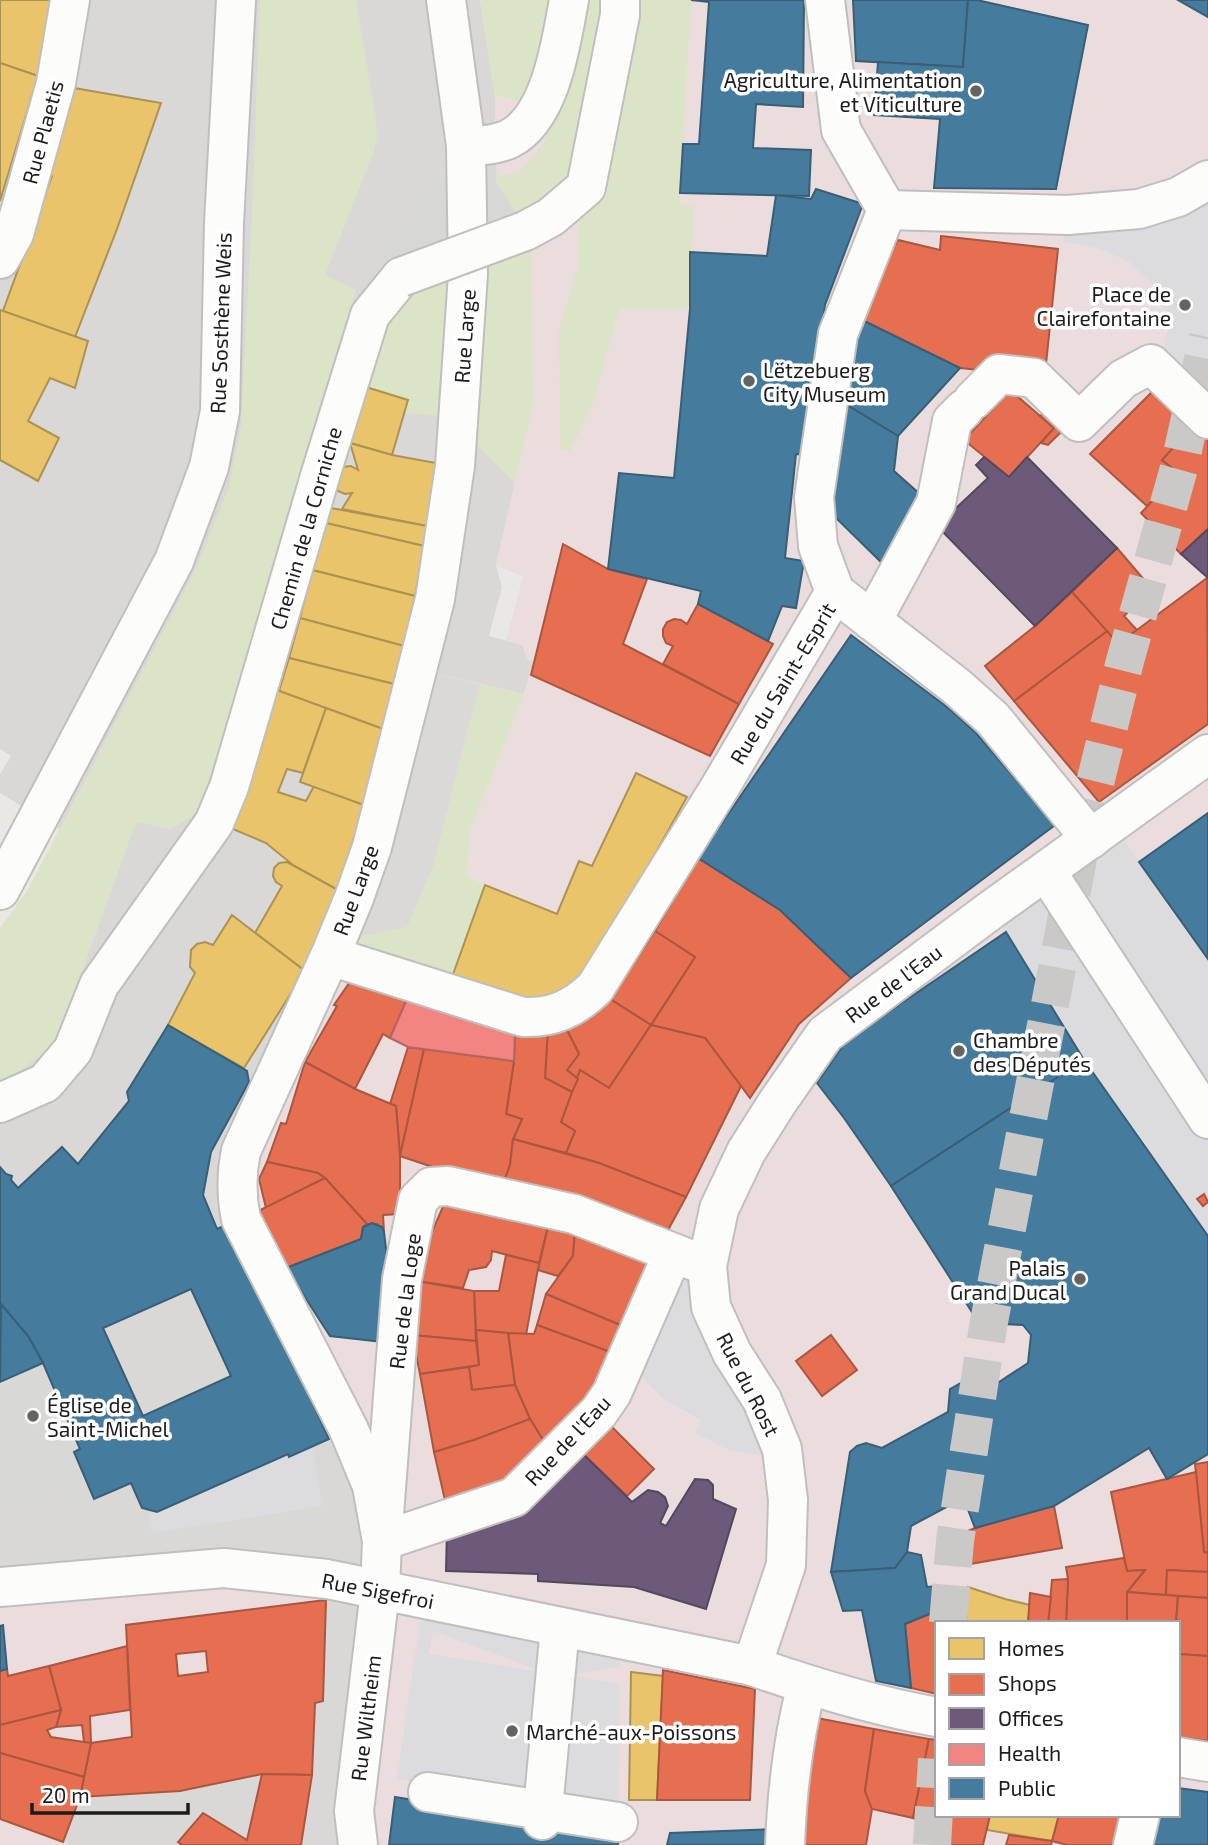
<svg xmlns="http://www.w3.org/2000/svg" width="1208" height="1845" font-family="'Exo 2',sans-serif">
<rect width="100%" height="100%" fill="#eae8e5"/>
<!-- residential -->
<path fill="#d9d8d7" d="M0 0H480L495 95 497 184 533 403 496 566 502 587 489 636 523 645 527 659 534 662 524 694 417 669 354 898 372 1486 358 1845H69L63 1842 80 1797 180 1791 262 1774H312L315 1703 323 1701 327 1579 0 1587V1084L136 822 59 829 0 793V774L11 756 0 749Z"/>
<!-- commercial -->
<g fill="#ebdddd" fill-rule="evenodd">
<path d="M551 0H1208V180L1063 242 1100 249 1131 263 1157 289 1168 320 1163 354 1208 419V1845H358L382 1541 237 1199 330 956 446 993 485 885 467 877 470 832 531 676 534 662 527 659 523 645 506 641 523 576 496 566 533 403 497 184 495 95 523 104ZM665 1400 759 1455 730 1451 695 1433 701 1422ZM937 1623H1178V1815H937Z"/>
<path d="M327 1579 323 1701 315 1703 312 1775 262 1774 180 1791 80 1797 63 1842 69 1845H0V1587Z"/>
</g>
<!-- religious -->
<path fill="#d8d8d6" d="M43 1363 80 1449 74 1452 94 1499 78 1506 71 1504 59 1477 43 1485 45 1490 40 1499 30 1497 27 1493 0 1504V1382Z"/>
<!-- grass -->
<g fill="#dbe4c7">
<path d="M260 0H356L376 120 377 138 373 154 325 275 356 290 298 506 206 809 170 829 136 822 57 1041 5 1083 0 1084V928L27 891 196 569 229 487 241 426 252 214Z"/>
<path d="M480 0H551L543 43 524 104 495 95Z"/>
<path d="M587 0H604L573 176 531 210 519 217 439 185 496 184 497 176 518 173 543 145 580 55Z"/>
<path d="M635 0H691L680 193V204L694 205 690 309H619L595 399 569 452 560 449 559 329 577 270 579 216Z"/>
<path d="M532 247 533 403 515 483 477 445 485 267Z"/>
<path d="M451 280 441 416 405 413 408 400 366 387 386 323 415 292Z"/>
<path d="M480 684 524 694 470 832 467 877 485 885 451 980 350 947 353 938 434 864Z"/>
</g>
<!-- parking -->
<path fill="#dad9d8" d="M417 669 480 684 434 864 407 927 353 938Z"/>
<!-- plaza -->
<g fill="#dcdcdf" fill-rule="evenodd">
<path d="M1208 180V419L1163 354 1168 320 1157 289 1131 263 1100 249 1063 242 1068 215Z"/>
<path d="M1113 824 1208 959V1236L1084 1060 991 910Z"/>
<path d="M673 1253 707 1266 782 1449 759 1455 730 1451 695 1433 701 1421 665 1400 638 1373Z"/>
<path d="M312 1446 322 1506 152 1533 149 1512 164 1510 288 1454 290 1457Z"/>
<path d="M423 1599 620 1640V1667L570 1675 619 1684 618 1833 429 1784 397 1779ZM433 1631 501 1656 541 1672 429 1654Z"/>
</g>
<!-- pier -->
<path fill="#d7d7d5" d="M497 184 519 217 532 247 415 292 384 259 439 185Z"/>
<!-- homes -->
<g fill="#e9c46a" stroke="#ac9253" stroke-width="2">
<path d="M0 0H52L38 76 0 63Z"/>
<path d="M0 63 38 76 0 201Z"/>
<path d="M74 88 161 103 117 229 75 337 3 311 52 176 46 174Z"/>
<path d="M0 310 88 341 75 388 50 378 28 421 59 438 38 481 0 460Z"/>
<path d="M366 387 408 400 392 455 350 443Z"/>
<path d="M350 443 392 455 436 463 427 526 342 509 352 493 345 494 338 491 334 484 337 471 343 467 351 466 358 470Z"/>
<path d="M331 508 427 526 424 546 326 523Z"/>
<path d="M326 523 424 546 415 596 312 570Z"/>
<path d="M312 570 415 596 404 646 300 618Z"/>
<path d="M300 618 404 646 394 684 289 658Z"/>
<path d="M289 658 394 684 383 729 279 691Z"/>
<path d="M271 688 326 708 303 773 287 769 278 792 306 801 314 786 364 805 338 890 293 865 266 843 228 827Z"/>
<path d="M326 708 383 729 364 805 300 782Z"/>
<path d="M636 773 687 797 583 982 536 1007 451 980 485 885 557 914 579 861 592 866Z"/>
<path d="M287 862 338 890 305 971 255 933 282 886 276 882 273 876 274 868 279 863Z"/>
<path d="M232 915 305 971 244 1068 168 1025 195 973 190 967 191 950 197 944 205 942 213 945Z"/>
<path d="M968 1587 1005 1599 1030 1605 1028 1623H966Z"/>
<path d="M631 1672 663 1676 657 1800H629Z"/>
<path d="M990 1815H1059L1052 1841 987 1830Z"/>
</g>
<!-- shops -->
<g fill="#e76f51" stroke="#aa5641" stroke-width="2" fill-rule="evenodd">
<path d="M941 236 1058 249 1046 364 989 358 988 371 960 368 854 316 898 240 940 250Z"/>
<path d="M1158 386 1197 422 1162 460 1179 473 1147 506 1090 454Z"/>
<path d="M1010 390 1054 428 1009 477 964 440Z"/>
<path d="M1044 413 1064 429 1048 445 1041 443 1054 428 1040 416Z"/>
<path d="M1197 422 1208 433V529L1181 554 1141 513 1179 473 1162 460Z"/>
<path d="M563 544 608 569 647 579 623 644 739 704 710 756 531 675Z"/>
<path d="M1117 548 1152 589 1124 616 1137 630 1118 644 1072 592Z"/>
<path d="M1207 578 1208 724 1099 802 1014 701 1107 631 1118 644Z"/>
<path d="M1072 592 1107 631 1014 701 985 666 1035 626Z"/>
<path d="M698 604 773 644 739 704 663 664 673 646 666 643 663 636V629L667 622 674 619 681 620 687 624Z"/>
<path d="M698 858 780 910 851 978 799 1024 750 1098 705 1038 651 1025 695 957 655 931Z"/>
<path d="M655 931 695 957 651 1025 610 999Z"/>
<path d="M354 976 408 997 390 1038 383 1034 355 1089 305 1062 337 1006 334 1005Z"/>
<path d="M610 999 651 1025 609 1088 580 1070 578 1079 567 1070 579 1054 565 1026Z"/>
<path d="M651 1025 705 1038 741 1086 686 1197 599 1163 566 1153 575 1131 561 1122 580 1070 609 1088Z"/>
<path d="M565 1026 579 1054 567 1070 578 1079 572 1092 545 1078 548 1028Z"/>
<path d="M548 1028 545 1078 572 1092 561 1122 575 1131 566 1153 513 1139 522 1119 506 1114 514 1061 515 1030Z"/>
<path d="M408 1047 424 1049 400 1156 396 1106 390 1104Z"/>
<path d="M424 1049 514 1061 506 1114 522 1119 513 1139 510 1165 501 1190 400 1156Z"/>
<path d="M305 1062 355 1089 396 1106 400 1156V1214L383 1215 384 1232 377 1224H367L325 1178 318 1173 267 1162 281 1123 286 1124Z"/>
<path d="M513 1139 599 1163 686 1197 661 1243 501 1190 510 1165Z"/>
<path d="M267 1162 318 1173 325 1178 266 1208 259 1179Z"/>
<path d="M325 1178 367 1224 363 1227 361 1239 286 1268 252 1214Z"/>
<path d="M1204 1194 1208 1202 1203 1206 1197 1199Z"/>
<path d="M445 1202 550 1218 539 1263 492 1251 491 1260 486 1267 469 1270 463 1288 411 1280Z"/>
<path d="M550 1218 576 1220 573 1256 558 1276 538 1270Z"/>
<path d="M576 1220 658 1252 625 1327 546 1294 573 1256Z"/>
<path d="M506 1255 539 1263 526 1335 476 1330 474 1291H499Z"/>
<path d="M411 1280 474 1291 476 1341 412 1335Z"/>
<path d="M546 1294 625 1327 613 1353 537 1325Z"/>
<path d="M537 1325 613 1353 591 1400 550 1451 530 1419 515 1385 508 1333 534 1334Z"/>
<path d="M476 1330 508 1333 515 1385 472 1390 469 1367 479 1365Z"/>
<path d="M412 1335 476 1341 479 1365 420 1374Z"/>
<path d="M831 1335 857 1370 822 1396 796 1361Z"/>
<path d="M469 1367 472 1390 515 1385 530 1419 474 1440 434 1452 420 1374Z"/>
<path d="M530 1419 550 1451 513 1488 447 1509 434 1452 474 1440Z"/>
<path d="M609 1424 654 1469 627 1496 581 1452Z"/>
<path d="M1208 1462V1553L1204 1552 1195 1464Z"/>
<path d="M1196 1472 1204 1552 1208 1553V1572L1167 1570 1166 1595 1127 1592 1145 1570 1127 1571 1111 1492Z"/>
<path d="M1054 1506 1062 1548 964 1565 958 1535 975 1528Z"/>
<path d="M1124 1558 1127 1571 1145 1570 1127 1592V1623H1066L1068 1579 1066 1567Z"/>
<path d="M1167 1570 1208 1572V1598L1166 1595Z"/>
<path d="M1068 1579 1066 1623H1048L1052 1580Z"/>
<path d="M1127 1592 1178 1596 1176 1623H1127Z"/>
<path d="M1030 1593 1051 1597 1048 1623H1028Z"/>
<path d="M1178 1596 1208 1598V1656L1178 1654V1623H1176Z"/>
<path d="M326 1600 323 1701 315 1703 312 1775 262 1774 180 1791 80 1797 91 1743 132 1737 126 1625ZM206 1651 208 1672 178 1676 176 1654Z"/>
<path d="M939 1610 966 1616V1623H937V1694L911 1688 905 1624Z"/>
<path d="M127 1646 130 1710 90 1716 91 1743 84 1742 82 1725 56 1727 61 1710 49 1666Z"/>
<path d="M1178 1654 1208 1656V1741L1178 1737Z"/>
<path d="M49 1666 61 1710 0 1725V1671L7 1669 8 1676Z"/>
<path d="M663 1670 755 1689 750 1800H657Z"/>
<path d="M61 1710 56 1727 47 1730 51 1737 91 1743 84 1777 0 1753V1725Z"/>
<path d="M817 1718 874 1729 865 1791 872 1809 866 1845H796Z"/>
<path d="M874 1729 929 1739 913 1818 872 1809 865 1791Z"/>
<path d="M929 1739 937 1740V1815H990L983 1845H943L946 1827 913 1818Z"/>
<path d="M0 1753 84 1777 80 1797 63 1842 0 1819Z"/>
<path d="M262 1774 312 1775 301 1845H182L178 1842 203 1813 247 1840Z"/>
<path d="M1059 1815H1127L1120 1845H1067L1052 1841Z"/>
<path d="M1009 1835 1052 1841 1051 1845H1006Z"/>
</g>
<!-- offices -->
<g fill="#6d597a" stroke="#55475e" stroke-width="2">
<path d="M984 457 1009 477 1027 457 1117 548 1035 626 937 526 988 478 976 465Z"/>
<path d="M1208 529V578L1181 554Z"/>
<path d="M577 1448 632 1502 648 1490 658 1492 665 1497 668 1506 660 1523 666 1526 695 1479 708 1480 713 1485V1499L736 1509 706 1609 634 1587 538 1581V1574L446 1571 447 1528Z"/>
</g>
<!-- health -->
<path fill="#f28482" stroke="#b26563" stroke-width="2" d="M408 997 515 1030 514 1061 408 1047 390 1038Z"/>
<!-- public -->
<g fill="#457b9d" stroke="#395e76" stroke-width="2" fill-rule="evenodd">
<path d="M691 0H804L803 107 756 104 753 148 811 150 809 196 680 193 683 144H699L709 2Z"/>
<path d="M853 0H968L963 67 856 61Z"/>
<path d="M968 0H977L1088 25 1056 189 934 188 940 119 874 115 878 62 963 67Z"/>
<path d="M1178 0H1208V17Z"/>
<path d="M816 189 863 204 825 305 805 455 796 454 785 558 804 561 796 608 782 606 768 641 698 604 701 591 608 569 619 473 674 478 690 309V252L767 256 776 195 811 199Z"/>
<path d="M854 316 960 368 898 436 842 402Z"/>
<path d="M842 402 898 436 894 471 921 495 885 566 836 518 829 500Z"/>
<path d="M851 635 947 707 975 732 1055 825 851 978 780 910 698 858Z"/>
<path d="M1208 813V959L1139 862Z"/>
<path d="M1006 932 1084 1060 891 1186 844 1118 817 1083 846 1041Z"/>
<path d="M168 1025 247 1071 249 1082 211 1152 203 1195 217 1229 230 1223 329 1439 289 1457 288 1454 157 1512 142 1508 131 1483 94 1499 74 1452 80 1449 43 1363 28 1336 0 1305V1167L6 1174 12 1176 11 1180 18 1188 62 1147 78 1164 129 1101 127 1092ZM191 1289 231 1376 143 1416 103 1328Z"/>
<path d="M1084 1060 1208 1236V1454L1167 1479 1149 1448 1054 1506 975 1528 967 1507 952 1504 911 1526 907 1552 895 1568 831 1572 850 1452 857 1446 866 1443 882 1448 948 1412 950 1389 973 1376 999 1382 1028 1363 1031 1335 1023 1325 979 1323 891 1186Z"/>
<path d="M372 1223 382 1227 384 1232 392 1299 382 1342 330 1336 286 1268 361 1239 363 1227Z"/>
<path d="M1 1304 28 1336 43 1363 0 1382Z"/>
<path d="M907 1552 921 1555 927 1587 936 1586 939 1610 905 1624 911 1688 876 1681 862 1610 843 1611 831 1572 895 1568Z"/>
<path d="M3 1625 7 1669 0 1671V1626Z"/>
<path d="M1178 1788 1208 1792V1845H1137L1145 1815H1178Z"/>
<path d="M395 1797 618 1833V1845H389Z"/>
<path d="M774 1829 773 1845H667L670 1833Z"/>
</g>
<g fill="none" stroke-linecap="round" stroke-linejoin="round">
<!-- primary-tunnel -->
<g stroke="#cbc9c7" stroke-width="38" stroke-dasharray="38 19" stroke-linecap="butt">
<path d="M948 1623 955 1541 988 1327 1084 828 1125 661 1179 468 1208 337"/>
<path d="M932 1845 937 1759"/>
</g>
<!-- street casing -->
<g stroke="#c0bfbd" stroke-width="42">
<g id="street">
<path d="M825 0 841 130 887 210"/>
<path d="M466 146C480 146 496 145 509 139 551 118 561 43 569 0"/>
<path d="M887 210 1068 215 1139 209 1178 197 1208 180"/>
<path d="M525 231 551 217 586 187 620 15V0"/>
<path d="M0 259 14 234 56 83 70 0"/>
<path d="M973 400 999 374 1034 378 1079 422 1123 379 1151 364 1208 419"/>
<path d="M835 592 818 546 814 497 838 334 887 210"/>
<path d="M835 592 956 686 993 719 1091 839"/>
<path d="M872 621 936 503 952 421 964 409"/>
<path d="M1046 871 1208 1119"/>
<path d="M0 890 174 561 209 467 220 411 224 223 236 0"/>
<path d="M330 956 523 1017C553 1018 573 1009 595 988L720 787 835 592"/>
<path d="M0 1103 45 1083 73 1050 99 985 214 823 229 787 321 473 370 315 401 277"/>
<path d="M673 1253 612 1393 599 1412 514 1497 382 1541 402 1279 418 1200 431 1187 448 1186 574 1214 707 1266"/>
<path d="M0 1587 224 1568 327 1579 752 1666C812 1687 874 1706 937 1717"/>
<path d="M752 1666 786 1565 788 1500 782 1449 762 1400 732 1353 711 1307 707 1266 719 1209 746 1152 777 1103 825 1034 991 910 1208 754"/>
<path d="M1178 1757 1208 1762"/>
<path d="M428 1792 618 1822"/>
<path d="M542 1820 560 1627"/>
<path d="M358 1845 354 1811 380 1591 382 1541 372 1486 349 1430 241 1219C236 1195 236 1175 241 1151L330 956 354 898 372 847 435 599 455 466 468 274 466 146 446 0"/>
<path d="M785 1845C787 1791 793 1737 807 1685"/>
<path d="M1133 1845 1140 1815"/>
</g>
</g>
<!-- street -->
<use href="#street" stroke="#fcfcfb" stroke-width="38"/>
<!-- street-bridge casing -->
<g stroke="#c0bfbd" stroke-width="42" stroke-linecap="butt">
<path id="street-bridge" d="M401 277 525 231"/>
</g>
<!-- street-bridge -->
<use href="#street-bridge" stroke="#fcfcfb" stroke-width="38"/>
</g>
<!-- markers -->
<g fill="#646362" stroke="#fff" stroke-width="2.5">
<circle cx="976" cy="91" r="7"/>
<circle cx="1185" cy="305" r="7"/>
<circle cx="749" cy="381" r="7"/>
<circle cx="959" cy="1051" r="7"/>
<circle cx="1080" cy="1279" r="7"/>
<circle cx="33" cy="1416" r="7"/>
<circle cx="512" cy="1731" r="7"/>
</g>
<g text-anchor="middle" dominant-baseline="central" stroke-width="7" stroke-linejoin="round" paint-order="stroke">
<!-- poi labels -->
<g font-size="21" fill="#1c1c1c" stroke="#fff" text-anchor="start">
<text x="962" y="79" text-anchor="end">Agriculture, Alimentation<tspan x="962" dy="24">et Viticulture</tspan></text>
<text x="1171" y="293" text-anchor="end">Place de<tspan x="1171" dy="24">Clairefontaine</tspan></text>
<text x="763" y="369">Lëtzebuerg<tspan x="763" dy="24">City Museum</tspan></text>
<text x="973" y="1039">Chambre<tspan x="973" dy="24">des Députés</tspan></text>
<text x="1066" y="1267" text-anchor="end">Palais<tspan x="1066" dy="24">Grand Ducal</tspan></text>
<text x="47" y="1404">Église de<tspan x="47" dy="24">Saint-Michel</tspan></text>
<text x="526" y="1731">Marché-aux-Poissons</text>
</g>
<!-- street labels -->
<g font-size="21" fill="#1c1c1c" stroke="#fff">
<text transform="translate(42 132) rotate(-75)">Rue Plaetis</text>
<text transform="translate(220 323) rotate(-88)">Rue Sosthène Weis</text>
<text transform="translate(464 336) rotate(-86)">Rue Large</text>
<text transform="translate(305 528) rotate(-74)">Chemin de la Corniche</text>
<text transform="translate(782 683) rotate(-59)">Rue du Saint-Esprit</text>
<text transform="translate(355 890) rotate(-70)">Rue Large</text>
<text transform="translate(893 983) rotate(-37)">Rue de l'Eau</text>
<text transform="translate(404 1301) rotate(-83)">Rue de la Loge</text>
<text transform="translate(749 1384) rotate(63)">Rue du Rost</text>
<text transform="translate(567 1440) rotate(-47)">Rue de l'Eau</text>
<text transform="translate(378 1590) rotate(11)">Rue Sigefroi</text>
<text transform="translate(365 1718) rotate(-83)">Rue Wiltheim</text>
</g>
</g>
<!-- legend -->
<rect x="935" y="1621" width="245" height="196" fill="#ffffff" stroke="#a4a4a4" stroke-width="2"/>
<rect x="949" y="1638" width="35" height="21" fill="#e9c46a" stroke="#a4a4a4" stroke-width="2"/>
<text x="998" y="1656" font-size="21" fill="#1c1c1c">Homes</text>
<rect x="949" y="1674" width="35" height="21" fill="#e76f51" stroke="#a4a4a4" stroke-width="2"/>
<text x="998" y="1691" font-size="21" fill="#1c1c1c">Shops</text>
<rect x="949" y="1708" width="35" height="21" fill="#6d597a" stroke="#a4a4a4" stroke-width="2"/>
<text x="998" y="1726" font-size="21" fill="#1c1c1c">Offices</text>
<rect x="949" y="1744" width="35" height="21" fill="#f28482" stroke="#a4a4a4" stroke-width="2"/>
<text x="998" y="1761" font-size="21" fill="#1c1c1c">Health</text>
<rect x="949" y="1778" width="35" height="21" fill="#457b9d" stroke="#a4a4a4" stroke-width="2"/>
<text x="998" y="1796" font-size="21" fill="#1c1c1c">Public</text>
<!-- scale -->
<path d="M32 1803v10h156v-10" fill="none" stroke="#1c1c1c" stroke-width="3.5"/>
<text x="42" y="1803" font-size="21" fill="#1c1c1c" stroke="#ffffff" stroke-width="5" paint-order="stroke">20 m</text>
</svg>
